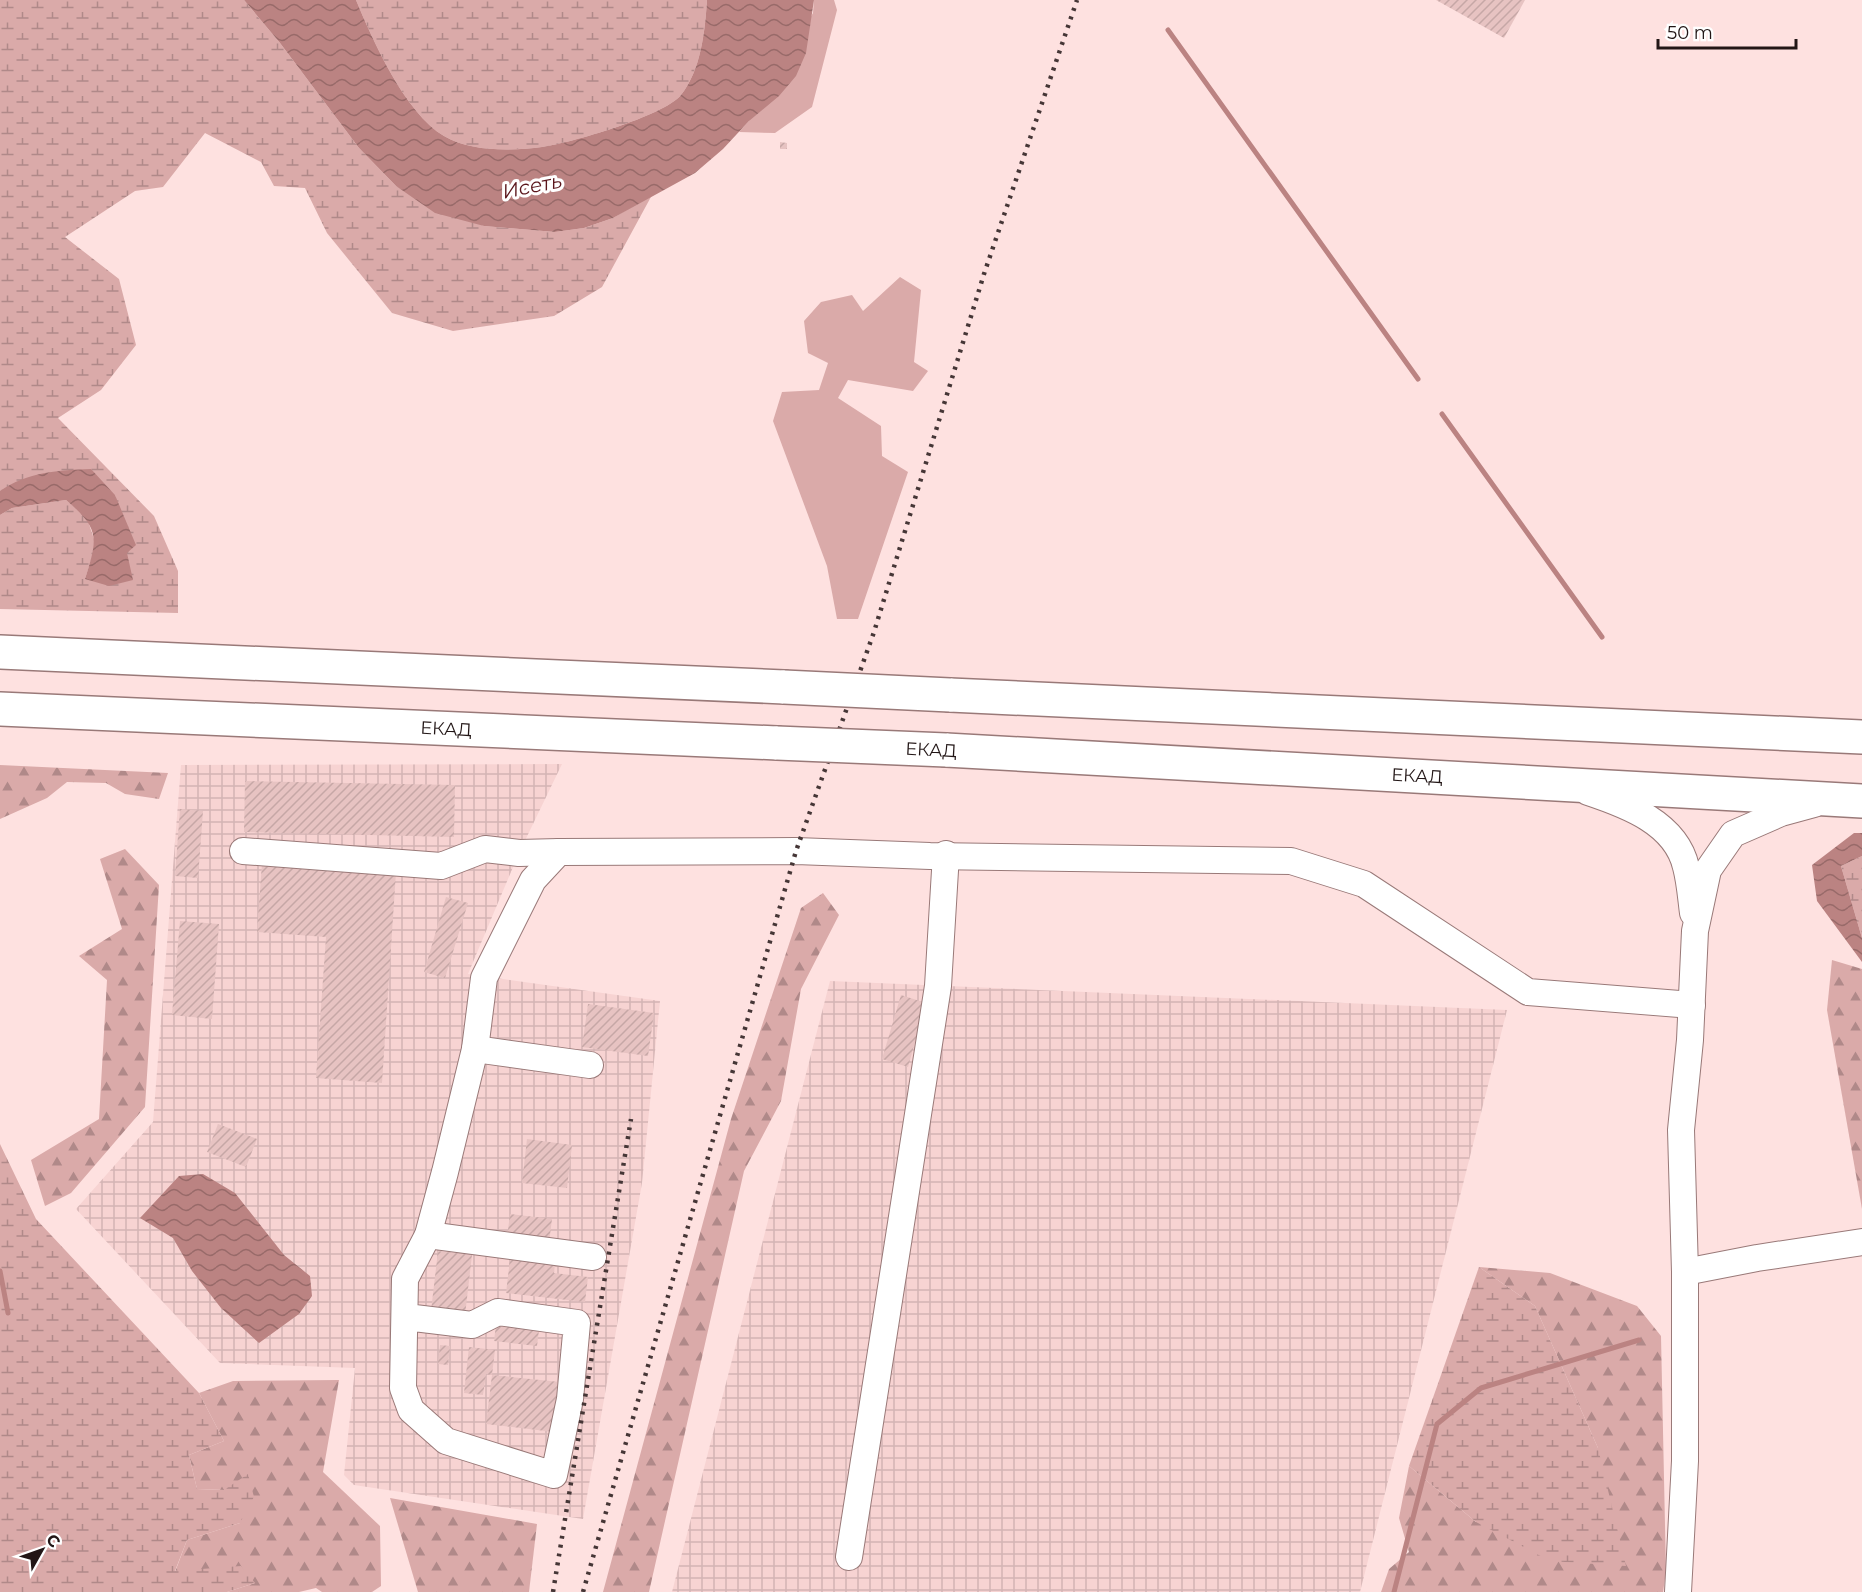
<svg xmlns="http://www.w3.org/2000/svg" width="1862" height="1592" font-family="Montserrat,sans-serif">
<defs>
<pattern id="industrial-grid" width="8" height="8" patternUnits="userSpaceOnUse" patternTransform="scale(1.5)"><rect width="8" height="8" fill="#f7d3d2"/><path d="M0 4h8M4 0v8" fill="none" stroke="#d3b4b4"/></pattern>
<pattern id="forest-firs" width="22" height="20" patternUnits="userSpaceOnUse" patternTransform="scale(1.5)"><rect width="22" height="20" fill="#daaaa9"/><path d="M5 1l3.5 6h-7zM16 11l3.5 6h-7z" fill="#b08989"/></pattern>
<pattern id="wetland-marsh" width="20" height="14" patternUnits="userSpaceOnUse" patternTransform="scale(1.5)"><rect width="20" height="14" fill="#daaaa9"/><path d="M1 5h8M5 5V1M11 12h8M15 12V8" fill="none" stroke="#b08989"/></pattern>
<pattern id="water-waves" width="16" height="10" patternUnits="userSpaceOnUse" patternTransform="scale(1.5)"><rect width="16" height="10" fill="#bb8382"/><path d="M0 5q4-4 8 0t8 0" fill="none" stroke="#986a69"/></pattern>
<pattern id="building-hatch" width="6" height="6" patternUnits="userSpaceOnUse" patternTransform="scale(1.5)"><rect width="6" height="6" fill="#e7c3c2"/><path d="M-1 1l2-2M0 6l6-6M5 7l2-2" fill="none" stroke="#c6a7a6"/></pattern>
</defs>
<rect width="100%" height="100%" fill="#fee1e0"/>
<!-- industrial -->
<g fill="url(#industrial-grid)">
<path d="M562 764 519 853 468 974 660 1001 642 1183 583 1519 354 1485 344 1475 355 1368 220 1363 76 1209 153 1122 181 765Z"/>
<path d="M830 981 1507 1010 1360 1592H672Z"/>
</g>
<!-- green -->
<g fill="#daaaa9">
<path d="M814 0H834L837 10 812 107 775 133 739 132 749 121 813 13Z"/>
<path d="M900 277 921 290 914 362 928 371 913 391 848 380 838 398 881 426 882 456 908 472 858 619H837L827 566 773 421 782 392 819 390 828 363 808 353 804 321 821 302 852 295 863 311Z"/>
</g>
<!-- forest -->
<g fill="url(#forest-firs)">
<path d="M0 765 168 773 159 799 125 794 106 783 67 782 47 798 0 819Z"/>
<path d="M125 849 159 885 145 1107 71 1193 45 1206 31 1160 99 1119 107 980 79 956 122 929 100 859Z"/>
<path d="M823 893 839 915 801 989 781 1101 744 1171 649 1592H603L731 1119 801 908Z"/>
<path d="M1832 960 1862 969V1209L1827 1010Z"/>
<path d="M1479 1267 1550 1273 1637 1306 1661 1336 1666 1572 1663 1592H1381L1389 1569 1409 1552 1399 1518 1409 1466 1476 1522 1598 1448 1535 1306Z"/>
<path d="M339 1380 323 1472 380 1526 381 1586 372 1592H322L316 1588 299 1592H227L255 1583 175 1572 187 1540 240 1523 224 1490 197 1489 189 1455 224 1441 199 1393 233 1381Z"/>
<path d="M390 1498 537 1524 529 1592H418Z"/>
</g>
<!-- wetland -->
<g fill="url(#wetland-marsh)">
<path d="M0 0H244L280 43 359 148 396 186 484 226 555 232 584 228 613 218 652 195 602 287 554 316 453 331 392 313 327 233 305 188 274 186 261 162 205 133 163 187 135 191 65 237 119 279 136 345 101 390 58 418 154 516 178 571V613L0 609V515L12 508 66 500 87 518 96 545 85 579 127 553 115 495 0 491Z"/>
<path d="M356 0H707C705 31 701 70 681 95 664 116 570 143 542 147 512 151 471 152 444 136 405 113 373 41 356 0Z"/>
<path d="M1862 856V938L1841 866Z"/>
<path d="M0 1144 36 1219 199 1393 224 1441 189 1455 197 1489 224 1490 248 1474 254 1497 240 1523 187 1540 175 1571 241 1566 255 1583 227 1592H0Z"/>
<path d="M1479 1267 1535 1306 1598 1448 1626 1566 1550 1561 1476 1522 1409 1466Z"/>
</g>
<!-- water -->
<g fill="url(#water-waves)">
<path d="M244 0H356C373 41 405 113 444 136 471 152 512 151 542 147 570 143 664 116 681 95 701 70 705 31 707 0H814L806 53 796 76 779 96 749 121 723 149 695 173 613 218 584 228 555 232 484 226 435 213 396 186 359 148 280 43Z"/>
<path d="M91 469 115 495 136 545 127 553 133 580 109 586 85 579C98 538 100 529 66 500L12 508 0 515V491C27 472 59 470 91 469Z"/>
<path d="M1854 833H1862V856L1841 866 1862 938V962L1817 901 1812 865Z"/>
<path d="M203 1174 235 1193 284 1255 310 1276 312 1296 299 1314 259 1343 221 1308 192 1271 173 1238 140 1218 179 1176Z"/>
</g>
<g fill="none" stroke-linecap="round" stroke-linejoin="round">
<!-- stream -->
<g stroke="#bb8382" stroke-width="5">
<path d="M1168 30 1418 379"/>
<path d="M1442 414 1602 637"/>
<path d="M0 1271 8 1313"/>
<path d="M1394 1592 1437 1424 1481 1388 1639 1340"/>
</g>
</g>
<!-- building -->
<g fill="url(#building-hatch)">
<path d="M1436 0H1525L1504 38Z"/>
<path d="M780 142 787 143V149H780Z"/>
<path d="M245 781 455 785 454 837 244 832Z"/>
<path d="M180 809 203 811 198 878 175 876Z"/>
<path d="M262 863 396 872 382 1083 316 1078 326 937 257 932Z"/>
<path d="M446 897 468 903 445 978 424 972Z"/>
<path d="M180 921 219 924 212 1019 172 1015Z"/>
<path d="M901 995 926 1003 908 1067 882 1059Z"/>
<path d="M588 1004 654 1013 648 1056 582 1047Z"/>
<path d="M218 1124 257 1139 246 1167 207 1152Z"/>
<path d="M527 1139 572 1145 567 1188 522 1183Z"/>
<path d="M510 1214 552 1219 549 1243 507 1238Z"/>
<path d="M438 1251 472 1255 465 1315 431 1311Z"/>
<path d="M511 1251 556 1256 554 1273 588 1277 585 1302 506 1293Z"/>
<path d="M497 1317 540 1322 537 1346 494 1341Z"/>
<path d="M440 1345 450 1346 448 1365 438 1364Z"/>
<path d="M469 1347 495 1350 492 1375 486 1374 483 1395 464 1393Z"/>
<path d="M492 1375 560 1382 554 1432 486 1424Z"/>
</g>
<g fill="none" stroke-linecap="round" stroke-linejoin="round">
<!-- minor casing -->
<g stroke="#997978" stroke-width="28">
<g id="minor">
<path d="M1588 792C1627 805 1676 823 1686 867 1690 882 1691 898 1693 913"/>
<path d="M243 851 441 866 485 849 519 853 559 852"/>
<path d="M475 1049 590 1065"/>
<path d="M428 1235 593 1257"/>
<path d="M1685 1272 1757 1258 1862 1242"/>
<path d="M406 1317 472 1325 498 1312 577 1323 570 1399 554 1475 446 1441 411 1410 403 1388 405 1279 428 1235 445 1172 475 1049 484 978 533 880 559 852 796 851 930 856 1291 861 1364 884 1528 992 1692 1005"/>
<path d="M849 1557 938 986 946 854"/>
<path d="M1678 1592 1685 1461V1272L1681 1130 1690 1040 1695 931 1708 870 1733 834 1781 813 1814 804"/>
</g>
</g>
<!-- highway casing -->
<g stroke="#997978" stroke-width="36">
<g id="highway">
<path d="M0 652 784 687"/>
<path d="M950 695 1862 737"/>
<path d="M0 709 777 743"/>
<path d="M946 750 1862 801"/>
</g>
</g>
<!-- minor -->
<use href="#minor" stroke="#fff" stroke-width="26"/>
<!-- highway -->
<use href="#highway" stroke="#fff" stroke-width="33"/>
<!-- rail -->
<g stroke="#453636" stroke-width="4.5" stroke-dasharray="3 6" stroke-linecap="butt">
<path d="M553 1592 631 1119"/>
<path d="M583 1592 796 851 874 632 984 274 1077 0"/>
</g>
<!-- highway-bridge casing -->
<g stroke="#997978" stroke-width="36" stroke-linecap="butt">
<g id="highway-bridge">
<path d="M784 687 950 695"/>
<path d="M777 743 946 750"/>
</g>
</g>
<!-- highway-bridge -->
<use href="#highway-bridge" stroke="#fff" stroke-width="33"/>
</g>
<g text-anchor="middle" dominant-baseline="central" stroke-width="6" stroke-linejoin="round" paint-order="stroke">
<!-- street labels -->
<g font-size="18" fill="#221616" stroke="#fff">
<text transform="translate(446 729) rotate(3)">ЕКАД</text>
<text transform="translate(931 750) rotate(3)">ЕКАД</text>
<text transform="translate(1417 776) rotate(3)">ЕКАД</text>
</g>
<!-- water labels -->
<g font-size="20" font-style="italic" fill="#5a151b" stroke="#fff">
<text transform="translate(532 186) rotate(-11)">Исеть</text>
</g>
</g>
<!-- north arrow -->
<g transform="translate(42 1550) rotate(50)" stroke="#ffffff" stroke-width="4.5" paint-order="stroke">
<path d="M0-4.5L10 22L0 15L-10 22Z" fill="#221616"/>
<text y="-9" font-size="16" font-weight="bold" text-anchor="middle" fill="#221616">С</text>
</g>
<!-- scale -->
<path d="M1658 39v9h138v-9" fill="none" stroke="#221616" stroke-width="3"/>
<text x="1667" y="39" font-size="18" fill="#221616" stroke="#ffffff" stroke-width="4.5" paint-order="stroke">50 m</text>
</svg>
